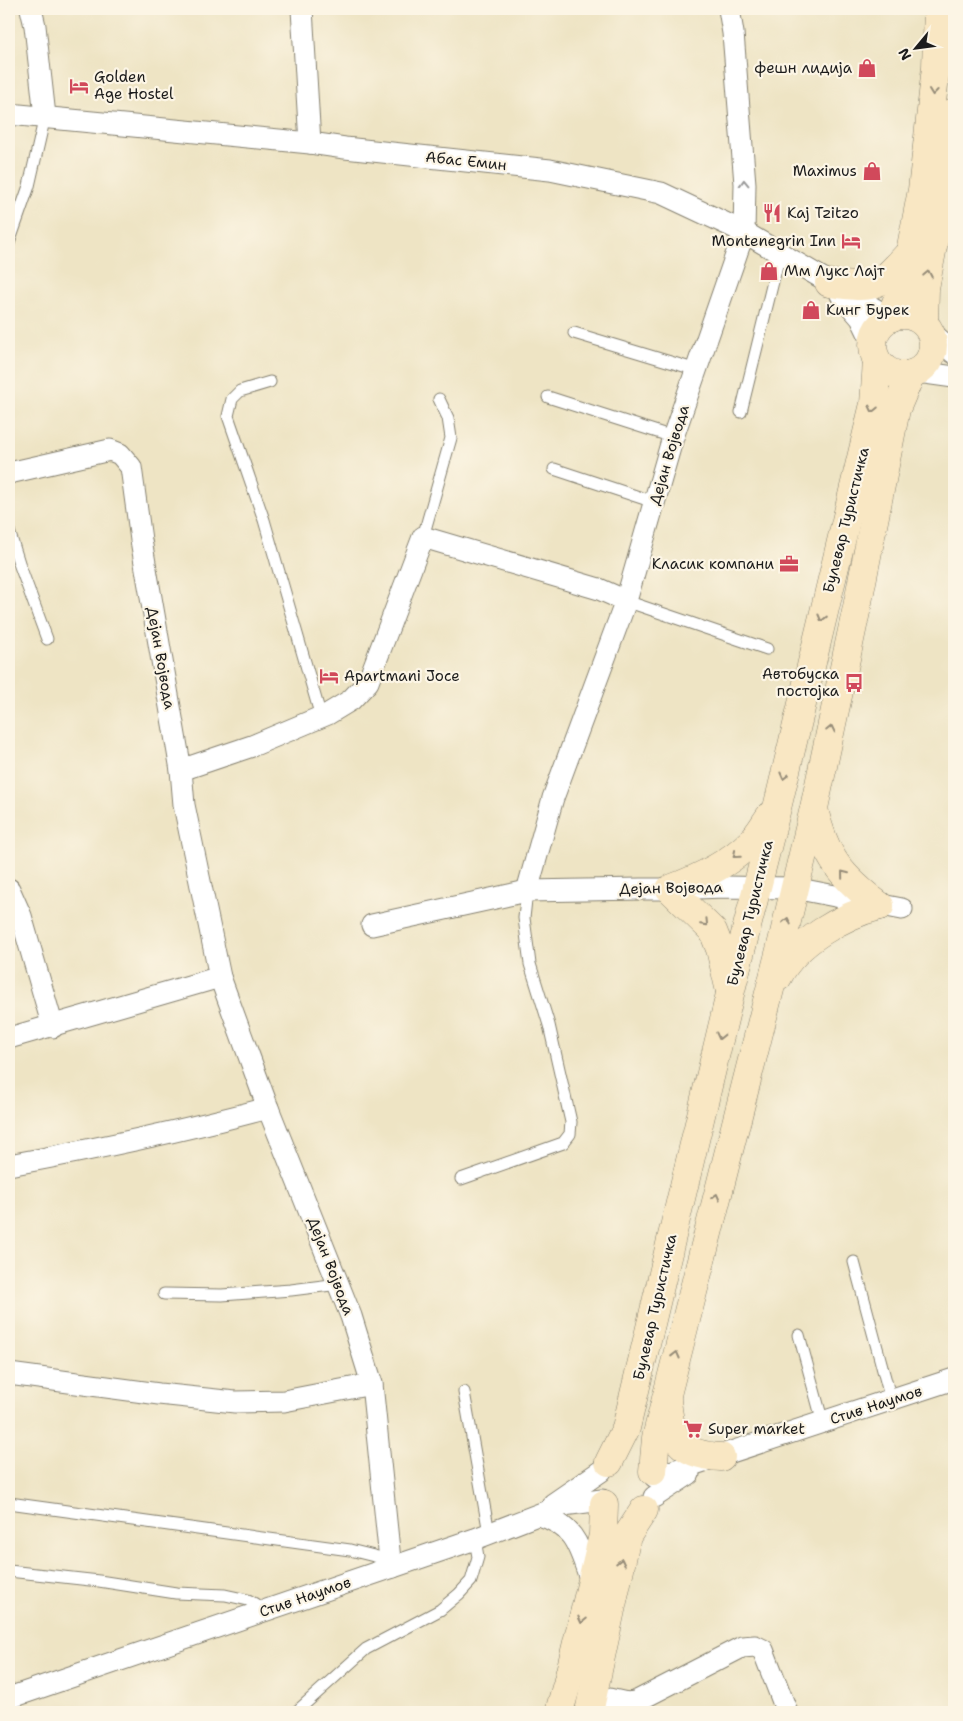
<svg xmlns="http://www.w3.org/2000/svg" width="963" height="1721" font-family="'Shantell Sans',sans-serif">
<rect width="100%" height="100%" fill="#fcf5e5"/>
<filter id="ink" filterUnits="userSpaceOnUse"><feTurbulence type="fractalNoise" baseFrequency=".02" numOctaves="2"/><feDisplacementMap in="SourceGraphic" scale="10" xChannelSelector="R" yChannelSelector="G"/><feConvolveMatrix kernelMatrix="1 2 1 2 8 2 1 2 1" color-interpolation-filters="sRGB"/></filter>
<filter id="wash" filterUnits="userSpaceOnUse"><feTurbulence type="fractalNoise" baseFrequency=".0096" numOctaves="4" result="noise"/><feDisplacementMap in="SourceGraphic" scale="20" xChannelSelector="R" yChannelSelector="G"/><feGaussianBlur stdDeviation="1.12" result="paint"/><feColorMatrix in="noise" values="0 0 0 0 0 0 0 0 0 0 0 0 0 0 0 0 0 1.4 0 .05"/><feComposite in="paint" operator="in"/></filter>
<g filter="url(#wash)">
<rect width="100%" height="100%" fill="#eee4c4"/>
</g>
<g filter="url(#ink)">
<g fill="none" stroke-linecap="round" stroke-linejoin="round">
<!-- service casing -->
<g stroke="#858070" stroke-width="13">
<g id="service">
<path d="M9 243 29 186 45 116"/>
<path d="M574 333 697 370"/>
<path d="M270 382 240 391 232 399 228 416 264 520 321 717"/>
<path d="M548 397 673 437"/>
<path d="M741 412 780 253"/>
<path d="M554 469 654 502"/>
<path d="M9 531 20 566 47 639"/>
<path d="M423 537 451 438 448 418 439 399"/>
<path d="M626 601 767 649"/>
<path d="M461 1179 563 1143 570 1134 571 1122 549 1025 530 964 524 918 527 891"/>
<path d="M854 1262 891 1400"/>
<path d="M164 1294 222 1295 291 1290 339 1284"/>
<path d="M799 1335 823 1423"/>
<path d="M464 1392 489 1533"/>
<path d="M9 1503 350 1550 390 1560"/>
<path d="M9 1571 99 1581 176 1593 225 1595 248 1600 255 1604 261 1612"/>
<path d="M296 1712 366 1649 440 1610 459 1594 471 1581 478 1557 475 1539"/>
</g>
</g>
<!-- minor casing -->
<g stroke="#858070" stroke-width="23">
<g id="minor">
<path d="M31 9 35 26 45 116"/>
<path d="M302 9 310 143"/>
<path d="M9 114 310 143 345 148 550 170 661 193 744 232 890 318"/>
<path d="M841 295 861 318 873 343"/>
<path d="M930 331 954 353"/>
<path d="M918 372 954 377"/>
<path d="M9 473 110 450 120 454 131 467 141 540 181 770 184 805 220 977 268 1108 351 1316 372 1384 390 1560 393 1567"/>
<path d="M181 770 252 746 328 714 351 700 368 682 423 537 599 589 626 601"/>
<path d="M9 889 21 916 53 1027"/>
<path d="M527 891 553 798 626 601 673 437 744 232 745 184 733 33 729 9"/>
<path d="M372 925 527 891 641 889H670L724 887 794 888 902 909"/>
<path d="M9 1038 220 977"/>
<path d="M9 1165C96 1149 182 1131 268 1108"/>
<path d="M9 1374 159 1394 235 1402 284 1401 372 1384"/>
<path d="M655 1477 954 1379"/>
<path d="M654 1497 689 1474"/>
<path d="M553 1504 601 1471"/>
<path d="M539 1515C576 1526 579 1548 591 1581"/>
<path d="M591 1695 627 1703 635 1702 742 1647 755 1646 763 1650 787 1712"/>
<path d="M9 1698 475 1539 563 1505 602 1500"/>
</g>
</g>
<!-- secondary casing -->
<g stroke="#858070" stroke-width="29">
<g id="secondary">
<path d="M829 283C877 290 878 287 910 252"/>
<circle cx="903" cy="345" r="30"/>
<path d="M890 318 904 283 922 190 936 67 938 9"/>
<path d="M924 323 925 288 943 194 954 112"/>
<path d="M814 809C825 857 841 877 880 906"/>
<path d="M778 977C796 942 843 915 880 906"/>
<path d="M729 987 720 949 713 931 670 889C700 878 729 864 751 842 759 834 764 824 770 816"/>
<path d="M667 1399C670 1438 679 1455 721 1457"/>
<path d="M609 1462 626 1428 730 994 778 804 874 404 877 361"/>
<path d="M653 1471 656 1438 782 942 814 808 857 607 896 409 911 374"/>
<path d="M559 1712 567 1684 603 1535 604 1504"/>
<path d="M589 1712 627 1536 644 1510"/>
</g>
</g>
<!-- service -->
<use href="#service" stroke="#fff" stroke-width="11"/>
<!-- minor -->
<use href="#minor" stroke="#fff" stroke-width="21"/>
<!-- secondary -->
<use href="#secondary" stroke="#f9e7c3" stroke-width="28"/>
</g>
<!-- one-way arrows -->
<defs><path id="oneway-chevron" d="M-2-3.5L2.5 0L-2 3.5" fill="none" stroke-width="1.6" stroke-linecap="round" stroke-linejoin="round" transform="scale(1.25)"/></defs>
<g stroke="#968c78">
<use href="#oneway-chevron" transform="translate(933 92) rotate(97)"/>
<use href="#oneway-chevron" transform="translate(928 274) rotate(-79)"/>
<use href="#oneway-chevron" transform="translate(873 409) rotate(102)"/>
<use href="#oneway-chevron" transform="translate(822 618) rotate(104)"/>
<use href="#oneway-chevron" transform="translate(831 729) rotate(-78)"/>
<use href="#oneway-chevron" transform="translate(784 776) rotate(104)"/>
<use href="#oneway-chevron" transform="translate(736 855) rotate(140)"/>
<use href="#oneway-chevron" transform="translate(844 874) rotate(-129)"/>
<use href="#oneway-chevron" transform="translate(787 921) rotate(-77)"/>
<use href="#oneway-chevron" transform="translate(705 923) rotate(46)"/>
<use href="#oneway-chevron" transform="translate(720 1036) rotate(103)"/>
<use href="#oneway-chevron" transform="translate(716 1197) rotate(-76)"/>
<use href="#oneway-chevron" transform="translate(676 1355) rotate(-76)"/>
<use href="#oneway-chevron" transform="translate(621 1562) rotate(-77)"/>
<use href="#oneway-chevron" transform="translate(582 1620) rotate(103)"/>
</g>
<use stroke="#999" href="#oneway-chevron" transform="translate(744 183) rotate(-92)"/>
</g>
<!-- icons -->
<defs>
<g id="shop-bare" transform="scale(1.5)"><path d="M-5-2.5h2.3a2.7 3.5 0 0 1 5.4 0H5L5.5 6h-11ZM-1.5-2.5h3a1.5 2.3 0 0 0-3 0Z" fill="#d1495b" stroke="#fcf5e5" stroke-width="2.5" paint-order="stroke"/></g>
<g id="hotel-bare" transform="scale(1.5)"><path d="M-6-4.5h1.5V1H6V5H4.5V3h-9V5H-6ZM-4 0a1.8 1.8 0 1 1 3.6 0ZM.5 0V-2.5h3Q6-2.5 6 0Z" fill="#d1495b" stroke="#fcf5e5" stroke-width="2.5" paint-order="stroke"/></g>
<g id="restaurant-bare" transform="scale(1.5)"><path d="M-5-6h1v4h1v-4h1v4h1v-4h1v5L-1.5 .5V6h-2V.5L-5-1ZM5-6V6H3V1.5H1.5Q1.5-4 5-6Z" fill="#d1495b" stroke="#fcf5e5" stroke-width="2.5" paint-order="stroke"/></g>
<g id="office-bare" transform="scale(1.5)"><path d="M-6-3h4V-5.5h4V-3h4V5H-6ZM-1-4.5V-3h2v-1.5ZM-6 0V1H6V0Z" fill="#d1495b" stroke="#fcf5e5" stroke-width="2.5" paint-order="stroke"/></g>
<g id="bus-bare" transform="scale(1.5)"><path d="M-5-6H5V4H4V6H2V4H-2V6H-4V4H-5ZM-3.5-4V0h7V-4ZM-3.5 1.2v1.5H-2V1.2ZM2 1.2v1.5H3.5V1.2Z" fill="#d1495b" stroke="#fcf5e5" stroke-width="2.5" paint-order="stroke"/></g>
<g id="supermarket-bare" transform="scale(1.5)"><path d="M-6-5.5h2.5l.6 2H6L4.5 2H-2.5L-4.4-4H-6ZM-1.5 3.2a1.3 1.3 0 1 0 .1 0ZM3 3.2a1.3 1.3 0 1 0 .1 0Z" fill="#d1495b" stroke="#fcf5e5" stroke-width="2.5" paint-order="stroke"/></g>
</defs>
<g fill-rule="evenodd">
<use href="#shop-bare" x="867" y="68"/>
<use href="#hotel-bare" x="79" y="86"/>
<use href="#shop-bare" x="872" y="171"/>
<use href="#restaurant-bare" x="772" y="213"/>
<use href="#hotel-bare" x="851" y="241"/>
<use href="#shop-bare" x="769" y="271"/>
<use href="#shop-bare" x="811" y="310"/>
<use href="#office-bare" x="789" y="564"/>
<use href="#hotel-bare" x="329" y="676"/>
<use href="#bus-bare" x="854" y="683"/>
<use href="#supermarket-bare" x="693" y="1429"/>
</g>
<g text-anchor="middle" dominant-baseline="central" stroke-width="4.5" stroke-linejoin="round" paint-order="stroke">
<!-- poi labels -->
<g font-size="15" fill="#1c1c1c" stroke="#fcf5e5" text-anchor="start">
<text x="852" y="68" text-anchor="end">фешн лидија</text>
<text x="94" y="77">Golden<tspan x="94" dy="17">Age Hostel</tspan></text>
<text x="857" y="171" text-anchor="end">Maximus</text>
<text x="787" y="213">Kaj Tzitzo</text>
<text x="836" y="241" text-anchor="end">Montenegrin Inn</text>
<text x="784" y="271">Мм Лукс Лајт</text>
<text x="826" y="310">Кинг Бурек</text>
<text x="774" y="564" text-anchor="end">Класик компани</text>
<text x="839" y="674" text-anchor="end">Автобуска<tspan x="839" dy="17">постојка</tspan></text>
<text x="344" y="676">Apartmani Joce</text>
<text x="708" y="1429">Super market</text>
</g>
<!-- street labels -->
<g font-size="15" fill="#1c1c1c" stroke="#fcf5e5">
<text transform="translate(466 161) rotate(6)">Абас Емин</text>
<text transform="translate(669 455) rotate(-73)">Дејан Војвода</text>
<text transform="translate(846 520) rotate(-76)">Булевар Туристичка</text>
<text transform="translate(161 658) rotate(80)">Дејан Војвода</text>
<text transform="translate(671 888) rotate(-1)">Дејан Војвода</text>
<text transform="translate(750 913) rotate(-76)">Булевар Туристичка</text>
<text transform="translate(331 1266) rotate(69)">Дејан Војвода</text>
<text transform="translate(655 1307) rotate(-77)">Булевар Туристичка</text>
<text transform="translate(876 1405) rotate(-18)">Стив Наумов</text>
<text transform="translate(305 1597) rotate(-19)">Стив Наумов</text>
</g>
</g>
<!-- margin -->
<rect width="963" height="1721" fill="none" stroke="#fcf5e5" stroke-width="30"/>
<!-- north arrow -->
<g transform="translate(916 48) rotate(241)" stroke="#fcf5e5" stroke-width="4" paint-order="stroke">
<path d="M0-4L9 19L0 12L-9 19Z" fill="#1c1c1c"/>
<text y="-8" font-size="14" font-weight="bold" text-anchor="middle" fill="#1c1c1c">N</text>
</g>
</svg>
